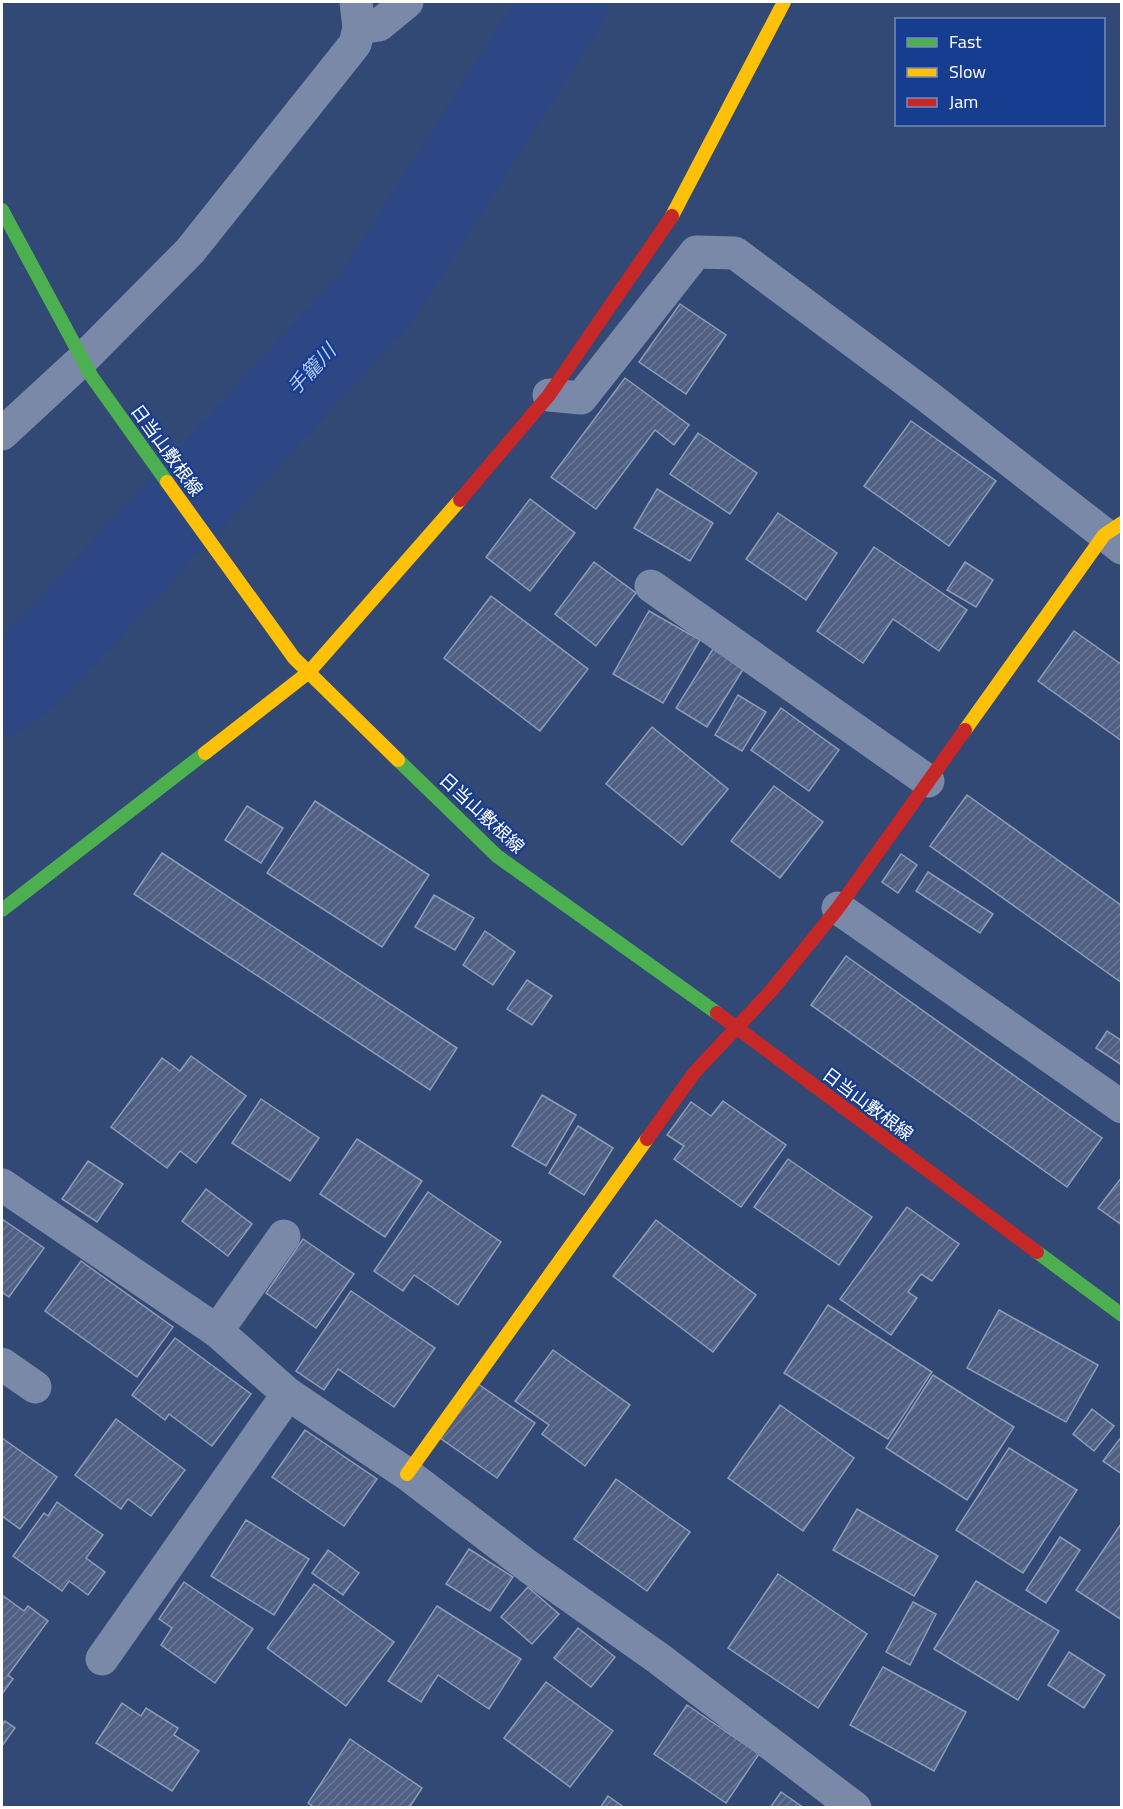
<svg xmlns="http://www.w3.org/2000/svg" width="1123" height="1809" font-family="'Titillium Web','Noto Sans JP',sans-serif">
<defs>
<pattern id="building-hatch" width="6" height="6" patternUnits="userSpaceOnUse" patternTransform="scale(1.5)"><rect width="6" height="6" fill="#4f6084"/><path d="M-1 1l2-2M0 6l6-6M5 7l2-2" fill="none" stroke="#697896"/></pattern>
</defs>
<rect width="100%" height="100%" fill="#324875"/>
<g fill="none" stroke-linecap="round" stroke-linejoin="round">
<!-- river -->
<path stroke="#2d4784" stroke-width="86" d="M2 693 35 666 378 296 565 2"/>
</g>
<!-- building -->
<g fill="url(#building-hatch)" stroke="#8e9cb6" stroke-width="1.5">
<path d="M680 304 726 335 686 394 639 362Z"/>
<path d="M625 378 689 425 674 445 655 430 596 509 551 477Z"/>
<path d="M911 421 996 481 949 546 864 486Z"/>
<path d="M698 433 757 473 730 514 670 474Z"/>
<path d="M657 489 713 523 690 561 634 528Z"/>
<path d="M530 499 575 533 530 591 486 557Z"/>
<path d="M778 513 837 553 806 600 746 559Z"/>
<path d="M874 547 967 610 939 651 893 619 863 663 817 631Z"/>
<path d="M594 562 636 593 596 646 555 614Z"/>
<path d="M965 562 993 580 976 607 947 590Z"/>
<path d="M491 596 588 669 540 731 444 658Z"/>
<path d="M649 611 700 640 663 703 613 674Z"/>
<path d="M1074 631 1122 665V741L1038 681Z"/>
<path d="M713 649 744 668 707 727 676 708Z"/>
<path d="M738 695 766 712 742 751 715 735Z"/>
<path d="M781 708 839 750 809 791 751 750Z"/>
<path d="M652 727 728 789 682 845 606 784Z"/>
<path d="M774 786 823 822 780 878 731 841Z"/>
<path d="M967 795 1122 906V983L930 846Z"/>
<path d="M315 801 429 875 382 947 267 873Z"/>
<path d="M247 806 283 828 261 863 225 840Z"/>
<path d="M162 853 457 1048 430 1090 134 894Z"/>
<path d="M901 854 917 865 898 893 882 882Z"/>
<path d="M928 872 993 914 980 933 916 891Z"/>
<path d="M434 895 474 918 455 950 415 927Z"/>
<path d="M485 931 515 952 493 985 463 965Z"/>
<path d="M846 956 1102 1138 1067 1187 811 1005Z"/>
<path d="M527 980 552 996 532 1025 507 1009Z"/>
<path d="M1107 1031 1122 1041V1065L1096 1048Z"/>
<path d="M191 1056 246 1096 196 1163 180 1151 167 1168 111 1127 162 1058 180 1071Z"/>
<path d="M542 1095 576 1115 546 1166 512 1146Z"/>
<path d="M261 1099 319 1138 290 1181 232 1143Z"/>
<path d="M723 1101 786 1145 741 1207 674 1159 684 1146 667 1135 691 1102 711 1116Z"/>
<path d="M578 1126 613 1148 584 1195 549 1173Z"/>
<path d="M357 1139 422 1181 385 1237 320 1194Z"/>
<path d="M788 1159 872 1217 839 1265 754 1207Z"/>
<path d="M88 1161 123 1184 97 1222 62 1199Z"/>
<path d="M1122 1177V1225L1098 1208Z"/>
<path d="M206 1189 252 1224 228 1256 182 1221Z"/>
<path d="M428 1192 501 1242 458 1305 414 1275 403 1291 374 1271Z"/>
<path d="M907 1207 959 1244 932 1281 921 1274 908 1292 917 1298 891 1335 840 1299Z"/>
<path d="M2 1219 44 1248 9 1297 2 1292Z"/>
<path d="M656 1220 756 1295 713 1352 613 1276Z"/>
<path d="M303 1239 354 1274 316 1328 266 1293Z"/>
<path d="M81 1261 173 1327 137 1377 45 1311Z"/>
<path d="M351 1291 435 1348 394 1407 338 1369 324 1390 296 1371Z"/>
<path d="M828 1305 932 1372 888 1439 784 1373Z"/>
<path d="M999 1310 1098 1365 1066 1422 967 1368Z"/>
<path d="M175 1338 251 1394 212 1446 169 1414 165 1420 132 1395Z"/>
<path d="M553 1350 630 1405 585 1466 542 1434 549 1425 515 1401Z"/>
<path d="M933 1375 1014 1427 967 1500 886 1448Z"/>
<path d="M478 1384 535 1423 497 1478 440 1438Z"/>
<path d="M780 1405 854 1458 803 1531 728 1478Z"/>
<path d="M1092 1409 1114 1426 1094 1451 1073 1434Z"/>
<path d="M116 1419 185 1470 151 1516 128 1499 121 1509 75 1475Z"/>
<path d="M305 1430 377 1479 344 1526 272 1477Z"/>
<path d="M1122 1436V1474L1103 1461Z"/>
<path d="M2 1438 57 1477 20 1529 2 1516Z"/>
<path d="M1009 1448 1077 1490 1023 1573 956 1530Z"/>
<path d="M616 1479 690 1532 647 1591 574 1539Z"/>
<path d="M57 1502 103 1535 86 1558 105 1572 88 1595 69 1581 62 1591 13 1556 44 1513 48 1516Z"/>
<path d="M857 1509 938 1556 914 1596 833 1550Z"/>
<path d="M246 1520 309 1559 274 1615 211 1576Z"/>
<path d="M1121 1524 1122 1525V1620L1076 1590Z"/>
<path d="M1060 1537 1080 1550 1046 1603 1026 1590Z"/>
<path d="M469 1549 513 1577 490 1611 446 1584Z"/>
<path d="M328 1550 359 1573 343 1595 312 1573Z"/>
<path d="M778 1574 867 1634 818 1708 728 1648Z"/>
<path d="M976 1581 1059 1631 1018 1700 934 1649Z"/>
<path d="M184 1582 253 1629 215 1683 161 1645 172 1628 159 1619Z"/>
<path d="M314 1584 394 1642 346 1706 267 1648Z"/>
<path d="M528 1587 559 1614 532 1644 501 1617Z"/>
<path d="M2 1595 24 1611 28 1606 48 1621 8 1675 13 1679 2 1694Z"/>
<path d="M913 1602 936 1614 910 1665 886 1652Z"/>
<path d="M437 1606 521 1659 489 1709 438 1675 421 1702 388 1681Z"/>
<path d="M578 1628 615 1657 591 1687 554 1658Z"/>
<path d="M1069 1652 1105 1675 1084 1708 1048 1685Z"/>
<path d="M883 1667 966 1712 934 1771 850 1725Z"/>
<path d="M546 1682 613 1731 570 1787 504 1738Z"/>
<path d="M122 1703 141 1716 146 1708 178 1728 174 1735 199 1751 172 1791 96 1743Z"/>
<path d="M687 1705 759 1754 726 1803 654 1754Z"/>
<path d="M5 1721 15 1728 2 1746V1724Z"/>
<path d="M350 1739 422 1788 409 1808H315L308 1803Z"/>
<path d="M781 1792 804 1808H770Z"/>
<path d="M608 1796 625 1808H600Z"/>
</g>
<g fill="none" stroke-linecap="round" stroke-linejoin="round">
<!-- street -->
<g stroke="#7a89a8" stroke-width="33">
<path d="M359 28 379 25 407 2"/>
<path d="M549 395 581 398 696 252 735 253 927 396 1122 548"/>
<path d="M2 434 82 360 190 251 355 44 359 28 356 2"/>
<path d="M651 586 928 781"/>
<path d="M838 908 1122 1107"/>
<path d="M2 1185 217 1331 288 1394 407 1474 529 1567 658 1658 855 1808"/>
<path d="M217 1331 284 1236"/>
<path d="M2 1364 35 1387"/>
<path d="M102 1659 288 1394"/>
</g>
<!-- fast -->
<g stroke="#4caf50" stroke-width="14">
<path d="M2 210 92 377 167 482"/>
<path d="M398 760 497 856 717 1013"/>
<path d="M2 910 205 753"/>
<path d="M1037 1252 1122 1315"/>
</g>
<!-- slow -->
<g stroke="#ffc107" stroke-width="14">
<path d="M672 216 784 2"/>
<path d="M167 482 294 658 398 760"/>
<path d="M965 730 1104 535 1122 523"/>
<path d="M205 753 309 672 460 500"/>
<path d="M407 1474 647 1139"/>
</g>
<!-- jam -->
<g stroke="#c62828" stroke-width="14">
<path d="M460 500 549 395 672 216"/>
<path d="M717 1013 1037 1252"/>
<path d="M647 1139 694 1073 771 991 838 908 965 730"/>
</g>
</g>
<g text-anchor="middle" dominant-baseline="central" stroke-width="4.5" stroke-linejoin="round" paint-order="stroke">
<!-- street labels -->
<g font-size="18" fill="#fff" stroke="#173d90">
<text transform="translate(167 450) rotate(54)">日当山敷根線</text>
<text transform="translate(482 813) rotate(43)">日当山敷根線</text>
<text transform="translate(868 1104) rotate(37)">日当山敷根線</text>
</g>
<!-- water labels -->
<g font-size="20" font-style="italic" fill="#b0c7f7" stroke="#173d90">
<text transform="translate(311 369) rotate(-47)">手籠川</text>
</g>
</g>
<!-- border -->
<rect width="1123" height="1809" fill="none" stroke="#ffffff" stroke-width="6"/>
<!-- legend -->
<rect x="895" y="18" width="210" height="108" fill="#173d90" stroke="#748bbc" stroke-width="1.5"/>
<rect x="907" y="38" width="30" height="9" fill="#4caf50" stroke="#748bbc" stroke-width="1.5"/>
<text x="949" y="48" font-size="18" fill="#ffffff">Fast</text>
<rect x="907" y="68" width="30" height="9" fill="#ffc107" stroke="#748bbc" stroke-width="1.5"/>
<text x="949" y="78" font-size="18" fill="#ffffff">Slow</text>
<rect x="907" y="98" width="30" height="9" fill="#c62828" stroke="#748bbc" stroke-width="1.5"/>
<text x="949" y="108" font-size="18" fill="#ffffff">Jam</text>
</svg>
